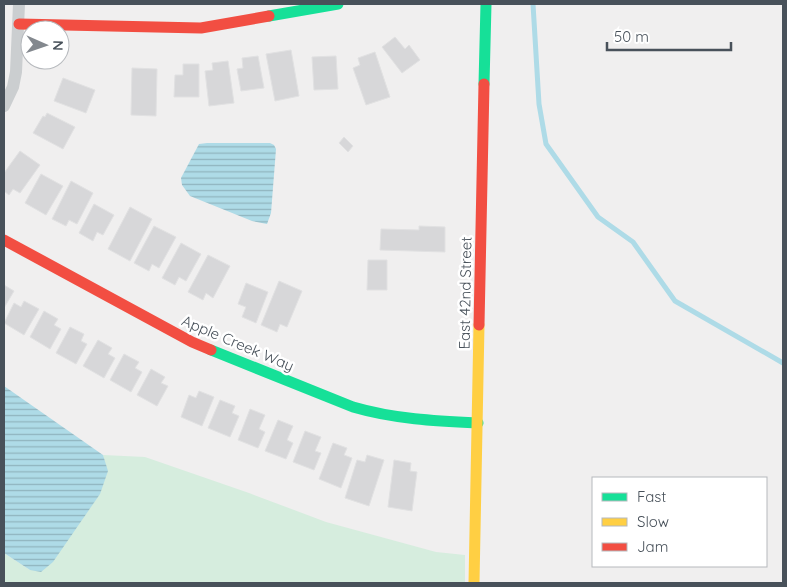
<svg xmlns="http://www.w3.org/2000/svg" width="787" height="587" font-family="Quicksand,sans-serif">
<defs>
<pattern id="water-rules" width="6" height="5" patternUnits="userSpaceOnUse" patternTransform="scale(1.25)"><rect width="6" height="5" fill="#aedbe7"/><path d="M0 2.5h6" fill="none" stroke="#90b4be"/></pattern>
</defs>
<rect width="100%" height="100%" fill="#f0efef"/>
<!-- grass -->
<path fill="#d6edde" d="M103 455 145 457 249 493 326 522 436 552 465 555V583H6L4 581V553L30 570 107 471Z"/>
<!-- water -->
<g fill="url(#water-rules)">
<path d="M207 143H270L274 145 276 149 271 213 267 224 252 221 190 196 182 185 181 178 199 144Z"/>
<path d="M4 386 103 455 108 471 100 494 53 562 41 572 30 570 4 553Z"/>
</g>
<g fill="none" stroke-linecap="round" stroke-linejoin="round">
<!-- stream -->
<path stroke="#aedbe7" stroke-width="5" d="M533 4 539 104 546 144 598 217 633 242 675 301 783 363"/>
</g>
<!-- building -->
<g fill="#d7d7d9" stroke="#e1e1e2">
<path d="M395 37 405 49 409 45 420 60 402 73 382 47Z"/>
<path d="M291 50 299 96 275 101 266 54Z"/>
<path d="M375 52 390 97 366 105 353 68 360 65 358 58Z"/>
<path d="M258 56 264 88 241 91 237 69 243 68 242 58Z"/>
<path d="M336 56 338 89 314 90 312 57Z"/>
<path d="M228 61 234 103 209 106 205 71 213 70 212 63Z"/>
<path d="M183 64H199V97H174L175 75H183Z"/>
<path d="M132 68 157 69 156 116 131 115Z"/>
<path d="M63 78 95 90 86 113 54 101Z"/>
<path d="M47 113 75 127 63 149 33 133 43 116 45 117Z"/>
<path d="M344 137 353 146 348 152 339 143Z"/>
<path d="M20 151 40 165 20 193 13 189 9 195 4 191V173Z"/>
<path d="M41 174 63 186 46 215 25 203Z"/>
<path d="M71 181 93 193 77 224 69 220 66 226 52 219Z"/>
<path d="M94 204 114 215 103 235 97 232 93 241 79 233Z"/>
<path d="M130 207 152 219 130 261 108 249Z"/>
<path d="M154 226 176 237 159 268 152 264 149 271 134 263Z"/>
<path d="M419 226 445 227V252L380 250 381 229 419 230Z"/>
<path d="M181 243 201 254 186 281 179 277 175 285 162 278Z"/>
<path d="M208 255 230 266 213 298 206 293 203 300 188 292Z"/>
<path d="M368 260H387V290H367Z"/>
<path d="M279 281 302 291 287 327 280 324 277 332 261 325Z"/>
<path d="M246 283 268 292 256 323 242 317 246 307 238 304Z"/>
<path d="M4 285 14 291 4 308Z"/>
<path d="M24 301 39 309 24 335 4 323 14 303 21 307Z"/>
<path d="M44 311 58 319 54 325 61 329 50 349 30 337Z"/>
<path d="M70 327 84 334 81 341 87 344 76 364 56 353Z"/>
<path d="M98 340 112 348 108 354 115 358 104 378 83 366Z"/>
<path d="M124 354 139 362 135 368 142 372 131 392 110 380Z"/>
<path d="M151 369 165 377 161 383 168 386 157 406 137 395Z"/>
<path d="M199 391 214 397 202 426 181 417 189 395 196 398Z"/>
<path d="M220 400 235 406 232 413 239 416 230 437 208 428Z"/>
<path d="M250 409 265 415 259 429 265 432 258 448 238 440Z"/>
<path d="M278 420 293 426 287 440 293 443 286 459 265 451Z"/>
<path d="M305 431 321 437 315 451 321 453 314 470 293 462Z"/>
<path d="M333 443 347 448 344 455 352 458 341 488 319 479Z"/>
<path d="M367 455 384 460 369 506 345 498 357 460 365 462Z"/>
<path d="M394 460 411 463 410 471 417 472 412 511 388 507Z"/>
</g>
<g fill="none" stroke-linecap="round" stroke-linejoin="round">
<!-- street -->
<path stroke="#cbced0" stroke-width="12" d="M4 106 13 87 16 72 19 4"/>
<!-- fast -->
<g stroke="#16e098" stroke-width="11">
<path d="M269 16 338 4"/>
<path d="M484 84 486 4"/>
<path d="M211 350 353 407C394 419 435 421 478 423"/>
</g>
<!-- slow -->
<path stroke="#ffcf43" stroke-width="11" d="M474 583 479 325"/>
<!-- jam -->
<g stroke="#f24e42" stroke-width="11">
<path d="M19 24 201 28 269 16"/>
<path d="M4 240 192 342 211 350"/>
<path d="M479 325 484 84"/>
</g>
</g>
<g text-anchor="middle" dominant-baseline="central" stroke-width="5" stroke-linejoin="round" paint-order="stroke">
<!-- street labels -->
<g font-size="15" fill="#48515a" stroke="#fff">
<text transform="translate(465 293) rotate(-89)">East 42nd Street</text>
<text transform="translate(238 343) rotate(23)">Apple Creek Way</text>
</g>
</g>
<!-- border -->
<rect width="787" height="587" fill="none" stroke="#48515a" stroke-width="10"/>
<!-- legend -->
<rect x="592" y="477" width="175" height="90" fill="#ffffff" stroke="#b6b9bd"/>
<rect x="602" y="493" width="25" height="8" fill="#16e098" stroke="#b6b9bd"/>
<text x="637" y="502" font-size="15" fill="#48515a">Fast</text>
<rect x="602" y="518" width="25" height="8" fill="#ffcf43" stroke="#b6b9bd"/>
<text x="637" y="527" font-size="15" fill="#48515a">Slow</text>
<rect x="602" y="543" width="25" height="8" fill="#f24e42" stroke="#b6b9bd"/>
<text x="637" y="552" font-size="15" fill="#48515a">Jam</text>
<!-- north arrow -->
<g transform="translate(45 45) rotate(92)"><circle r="24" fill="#ffffff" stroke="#b6b9bd"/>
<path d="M0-4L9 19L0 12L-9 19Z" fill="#83888e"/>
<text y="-8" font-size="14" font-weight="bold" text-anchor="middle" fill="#48515a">N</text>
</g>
<!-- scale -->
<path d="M607 42v8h124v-8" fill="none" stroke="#48515a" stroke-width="2.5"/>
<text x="614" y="42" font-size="15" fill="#48515a" stroke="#ffffff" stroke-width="4" paint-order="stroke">50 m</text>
</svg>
